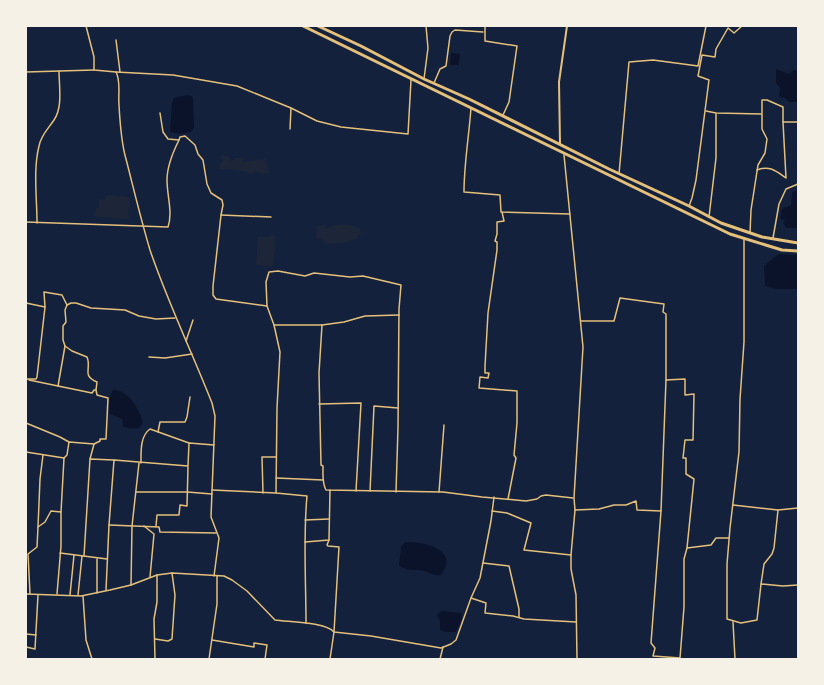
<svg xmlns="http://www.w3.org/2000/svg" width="824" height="685" font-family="'Nunito Sans',sans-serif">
<rect width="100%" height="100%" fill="#14213d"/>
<!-- green -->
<g fill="#1d2539">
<path d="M221 155 229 157 231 161 235 158H244L243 162 266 159 269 173 263 174 255 171 251 174 243 171 220 169V163L223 161 220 158Z"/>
<path d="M108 195 128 197 131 207 128 208 129 219 95 217 96 208H99V200L105 199Z"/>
<path d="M326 225 325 229C334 223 351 223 360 229L361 234 358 236 357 239 345 243 325 244 321 238 316 239 317 226Z"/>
<path d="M271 234 276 237 273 266 256 265 258 237H268Z"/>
</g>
<!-- water -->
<g fill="#0b132b">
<path d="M451 53 460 54 459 65H450Z"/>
<path d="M776 69 789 74 793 70 798 71V102H789L785 98 779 97 780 88 776 83Z"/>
<path d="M188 95 192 96 193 98 194 128 191 132C185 134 175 135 170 131L172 102 174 98Z"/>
<path d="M798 190V228H786L783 223 785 220 780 219 782 209 791 205 792 192Z"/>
<path d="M778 254 798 255V289H776L765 286 764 266Z"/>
<path d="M113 390C128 389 140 410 143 423L139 428C133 429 128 429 123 426L122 419 110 414C108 405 109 398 113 390Z"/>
<path d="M405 542C424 541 461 550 441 575 435 576 430 573 425 571 415 568 408 573 399 565L401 547Z"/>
<path d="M442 611 461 613 462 618 456 632H446L440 630V622L437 615Z"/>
</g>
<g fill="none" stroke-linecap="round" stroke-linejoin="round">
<!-- minor -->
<g stroke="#e5c07b" stroke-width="1.5">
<path d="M86 26 94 57V70L116 72C121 81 118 94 119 105 120 123 121 142 126 159 134 190 141 220 150 250 168 303 192 352 212 403L215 416 211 517 219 538 214 576"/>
<path d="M485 26V41L517 46 509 102 503 115"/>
<path d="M116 40 120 72"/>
<path d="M26 72 94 70"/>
<path d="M116 72 173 75 237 86 291 108 317 121 341 127 408 134 411 80"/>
<path d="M424 79 428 48 426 26"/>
<path d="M434 83 440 69 446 66 450 36 452 32 455 30 483 32"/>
<path d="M471 108C469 136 464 164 464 192L500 195 501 212 570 214"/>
<path d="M706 111 716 113 762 114V129L767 139 765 153 758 165 751 210 750 233"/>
<path d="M160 113 163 132 168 139 179 140"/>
<path d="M762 113V100H767L783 107V122H798"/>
<path d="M290 129 291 108"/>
<path d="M564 155 583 347 574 498 575 510 571 555V569L576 595 577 659"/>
<path d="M757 170C770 165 776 171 786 178L783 122"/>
<path d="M619 174 629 62 653 60 698 66 706 26"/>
<path d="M689 206 692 198 696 180 709 80 698 76 702 55 715 57 716 49 728 28 734 33 742 26"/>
<path d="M502 212 504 221 497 222V234L495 241 497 242V250L488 313 485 366V373H489L488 378 480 377 479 388 517 391V423L514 455 516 458 508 499"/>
<path d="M221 215 271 217"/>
<path d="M709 217 716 158V114"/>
<path d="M26 222 168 227C173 212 167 196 167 180 167 166 173 152 179 140L180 137 185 136 195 145 198 154 203 160 207 184 211 193 222 200 223 205 221 215 213 286V295L216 299 267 306 274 325H322L344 322 365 316 399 315"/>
<path d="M37 223C37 198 33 170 39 146 41 135 48 129 54 120 63 107 59 86 59 71"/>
<path d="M773 238 779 204 786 189 798 184"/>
<path d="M744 239V342L740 399 739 452 730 528 727 564V619L741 623 757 620 761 584 783 586 798 585"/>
<path d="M26 303 45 307 37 377 36 379H26"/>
<path d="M267 306 266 282 269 272 278 271 305 276 314 273 350 277 363 276 401 285 399 309 398 428 396 492"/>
<path d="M45 307 44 292 62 295 67 305"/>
<path d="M581 321H614L620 298 664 304 663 312 666 314V380L661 511 651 643 655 648 653 656 680 658 684 607V559L687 548 711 545 716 538H729"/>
<path d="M274 325 280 352 277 408 276 493 307 496C303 538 306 581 306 623"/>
<path d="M322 325 319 373 321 465 323 466C323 474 322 483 326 490L443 492 482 497 526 501 537 499 541 496 546 495 573 498"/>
<path d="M186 341 193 320"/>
<path d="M149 357 165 358 192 354"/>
<path d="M29 380 92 393 94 390H96"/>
<path d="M666 380 685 379V395L694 394 693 440H685L683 458H686V474L694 479 687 548"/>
<path d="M58 386 65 346"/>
<path d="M319 404 361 403 356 491"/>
<path d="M26 423 60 437 69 442"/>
<path d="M158 432 160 422H185L187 417 190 397"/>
<path d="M26 452 64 458 61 512 51 511 45 522 38 527 37 547 28 554 30 594"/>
<path d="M64 458 67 455 69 442 94 444 100 441V439H106L108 398 97 395 96 390 97 382C81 375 92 369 87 357L72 351 65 346 63 340V326L66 322 65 310 67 305 71 303H76L91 308 125 310 139 316 156 319 175 318"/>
<path d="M90 459 94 444"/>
<path d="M141 463C141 452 140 436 150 429L189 443"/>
<path d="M276 478 323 480"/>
<path d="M212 490 276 493"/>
<path d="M370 491 374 406 398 408"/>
<path d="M136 492H187L212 494"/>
<path d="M439 492 444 425"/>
<path d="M263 493 262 457H276"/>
<path d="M733 505 778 510 798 508"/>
<path d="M575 510 599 509 614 505H626L636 501 637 510 661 511"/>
<path d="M492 511 507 513 531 523 524 550 571 555"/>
<path d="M305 520 329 519"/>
<path d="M109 525 159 527 160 532 216 533"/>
<path d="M144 526 154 534 150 577"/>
<path d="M156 526 157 515H179L180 505 187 506 188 467"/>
<path d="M38 527 40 479 43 455"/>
<path d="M329 540 327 545 328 546 339 547 334 632 330 659"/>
<path d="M305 542 329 540 330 490"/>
<path d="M60 553 107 559"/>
<path d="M84 556 90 459 114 460"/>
<path d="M97 559V593"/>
<path d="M483 563 509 566 519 609V617"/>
<path d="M761 584 764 564 772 554 774 548 778 510"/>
<path d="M131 585 132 526 139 463"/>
<path d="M106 590 109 525 114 460 188 466 189 443 214 445"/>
<path d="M26 594 81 596 110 590 131 585 157 575 172 573 224 576 232 580 247 591 275 620C288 622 326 622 334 632L371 636 441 648 451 644 456 640 471 598 480 578 491 521 494 497"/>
<path d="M57 594 61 546V512"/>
<path d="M70 595 74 555"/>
<path d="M78 595 82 556"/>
<path d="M83 596 86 640 92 659"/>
<path d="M471 598 486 603 485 613 513 616 524 619 576 622"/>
<path d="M733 622 735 659"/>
<path d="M26 634 36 635"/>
<path d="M155 639 168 641 172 639 175 595 172 573"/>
<path d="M212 640 254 647V643L267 645 265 659"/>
<path d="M26 647 35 649 38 595"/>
<path d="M155 659 154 619 157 602V575"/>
<path d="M209 659 217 604V576"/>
<path d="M440 659 443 647"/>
</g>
<!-- tertiary -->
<path stroke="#e5c07b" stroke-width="2" d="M560 144 559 82 567 26"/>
<!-- trunk -->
<g stroke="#e5c07b" stroke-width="3">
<path d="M303 26 730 234 782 250 798 251"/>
<path d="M318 26 361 46 424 79 469 99 609 169 689 206 721 223 762 237 798 243"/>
</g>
</g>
<!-- border -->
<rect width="824" height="685" fill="none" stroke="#f6f1e7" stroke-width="54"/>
</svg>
